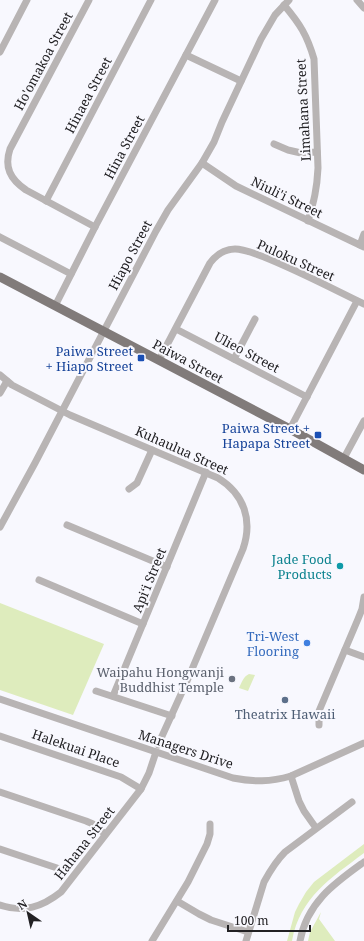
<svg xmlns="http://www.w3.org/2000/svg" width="364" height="941" font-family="'Noto Serif',serif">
<rect width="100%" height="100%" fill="#f8f8fe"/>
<!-- green -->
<g fill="#deecbd">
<path d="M0 603 104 644 73 715 0 690Z"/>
<path d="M249 674 255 675 248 691 239 688C242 682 243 677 249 674Z"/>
<path d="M364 844V853C331 878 300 897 292 941H287L295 912 299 904 306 892 314 882Z"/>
<path d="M321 912 319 919 335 941H308L310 932Z"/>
</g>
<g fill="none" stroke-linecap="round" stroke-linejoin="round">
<!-- minor -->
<g stroke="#b8b4b4" stroke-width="7">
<path d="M89 0 10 149C4 167 10 179 26 190L95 227"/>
<path d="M357 0 364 8"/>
<path d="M284 5C300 24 307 35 314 59L318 168C317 189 314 201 308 221"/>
<path d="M0 52 27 0"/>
<path d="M186 55 241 81"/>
<path d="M274 144 288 150 301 153 317 152"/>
<path d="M202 163 236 186 364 247"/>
<path d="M46 201 151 0"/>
<path d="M0 237 71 274"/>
<path d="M360 245 364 234"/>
<path d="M55 306 95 227 215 0"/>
<path d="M176 329 307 397"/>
<path d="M234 359 255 319"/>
<path d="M159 360 210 263C216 255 224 249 235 249 245 249 255 254 264 257 299 271 331 288 364 304"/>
<path d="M0 375 12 385 70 415 218 478C244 494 253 520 243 549L187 681 158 745"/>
<path d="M0 393 7 381"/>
<path d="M290 429 357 301"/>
<path d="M344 458 364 421"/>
<path d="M129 489 137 483 152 450"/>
<path d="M67 525 167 567"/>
<path d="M0 527 35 463 156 231 168 210 202 163 214 142 222 122 261 39 275 15 289 0"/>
<path d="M39 580 143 624"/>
<path d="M345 650 364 657"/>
<path d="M96 691 172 716"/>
<path d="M113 696 206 472"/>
<path d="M0 699 233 778C254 782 270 782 291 776L364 743"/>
<path d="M319 725V711L358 619 362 609 364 597"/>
<path d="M0 736 121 777 141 789"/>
<path d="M291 776 299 801 304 811 316 828"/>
<path d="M0 792 86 821 93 824 105 834"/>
<path d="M0 849 57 868"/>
<path d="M177 901 199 914 211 920 248 932"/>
<path d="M0 905C24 913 42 907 61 892L141 789 149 773 156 752"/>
<path d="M152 941 188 882 207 844 210 834V824"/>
<path d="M246 941 264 882C270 871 276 861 285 852L352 802"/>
<path d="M300 941C307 902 335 883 364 862"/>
</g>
<!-- major -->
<path stroke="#817b7a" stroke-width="9" d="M0 277 290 429 364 470"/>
</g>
<!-- markers -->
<g fill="#1a4fb4" stroke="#f8f8fe" stroke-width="1.5">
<rect x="137" y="354" width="8" height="8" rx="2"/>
<rect x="314" y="431" width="8" height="8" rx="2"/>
</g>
<circle fill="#0f9aa8" stroke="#f8f8fe" stroke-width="1.5" cx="340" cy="566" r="4"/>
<circle fill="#3f7fe0" stroke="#f8f8fe" stroke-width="1.5" cx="307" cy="643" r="4"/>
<circle fill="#6b7280" stroke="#f8f8fe" stroke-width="1.5" cx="232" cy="679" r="4"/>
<circle fill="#5c6f8a" stroke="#f8f8fe" stroke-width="1.5" cx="285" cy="700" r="4"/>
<g text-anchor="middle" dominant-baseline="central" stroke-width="4" stroke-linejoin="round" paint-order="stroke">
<!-- street labels -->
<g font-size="13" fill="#222124" stroke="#f8f8fe">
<text transform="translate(43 61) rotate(-62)">Ho'omakoa Street</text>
<text transform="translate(88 95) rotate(-62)">Hinaea Street</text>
<text transform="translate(303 110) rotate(-93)">Limahana Street</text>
<text transform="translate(124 147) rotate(-62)">Hina Street</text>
<text transform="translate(287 197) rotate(26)">Niuli'i Street</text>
<text transform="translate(130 255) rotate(-62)">Hiapo Street</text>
<text transform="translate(296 260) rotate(24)">Puloku Street</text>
<text transform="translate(247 352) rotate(28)">Ulieo Street</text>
<text transform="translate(188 361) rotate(28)">Paiwa Street</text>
<text transform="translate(182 450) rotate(24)">Kuhaulua Street</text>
<text transform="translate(149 580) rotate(-68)">Apiʻi Street</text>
<text transform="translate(76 748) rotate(19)">Halekuai Place</text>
<text transform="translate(186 749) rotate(18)">Managers Drive</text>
<text transform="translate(84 843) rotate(-52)">Hahana Street</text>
</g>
<!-- transit labels -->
<g font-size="13" fill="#164399" stroke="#f8f8fe" text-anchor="end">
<text x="133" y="351">Paiwa Street<tspan x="133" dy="15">+ Hiapo Street</tspan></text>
<text x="310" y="428">Paiwa Street +<tspan x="310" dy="15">Hapapa Street</tspan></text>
</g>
<!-- culture labels -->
<g font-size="13" fill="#0d838f" stroke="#f8f8fe" text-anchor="end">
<text x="332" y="559">Jade Food<tspan x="332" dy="15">Products</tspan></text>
</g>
<!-- shop labels -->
<g font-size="13" fill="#366cbe" stroke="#f8f8fe" text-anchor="end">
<text x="299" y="636">Tri-West<tspan x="299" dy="15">Flooring</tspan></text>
</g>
<!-- worship labels -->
<g font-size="13" fill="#5b616d" stroke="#f8f8fe" text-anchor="end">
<text x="224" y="672">Waipahu Hongwanji<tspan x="224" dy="15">Buddhist Temple</tspan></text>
</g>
<!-- service labels -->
<g font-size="13" fill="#4e5e75" stroke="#f8f8fe">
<text x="285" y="714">Theatrix Hawaii</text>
</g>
</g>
<!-- north arrow -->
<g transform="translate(28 913) rotate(326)" stroke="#f8f8fe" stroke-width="3" paint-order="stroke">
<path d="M0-3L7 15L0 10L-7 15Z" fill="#222124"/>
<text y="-6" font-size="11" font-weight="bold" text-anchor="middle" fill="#222124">N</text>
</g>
<!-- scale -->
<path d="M228 925v6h82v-6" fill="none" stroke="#222124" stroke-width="2"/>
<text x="234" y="925" font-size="12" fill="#222124" stroke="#f8f8fe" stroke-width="3" paint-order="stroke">100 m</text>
</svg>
